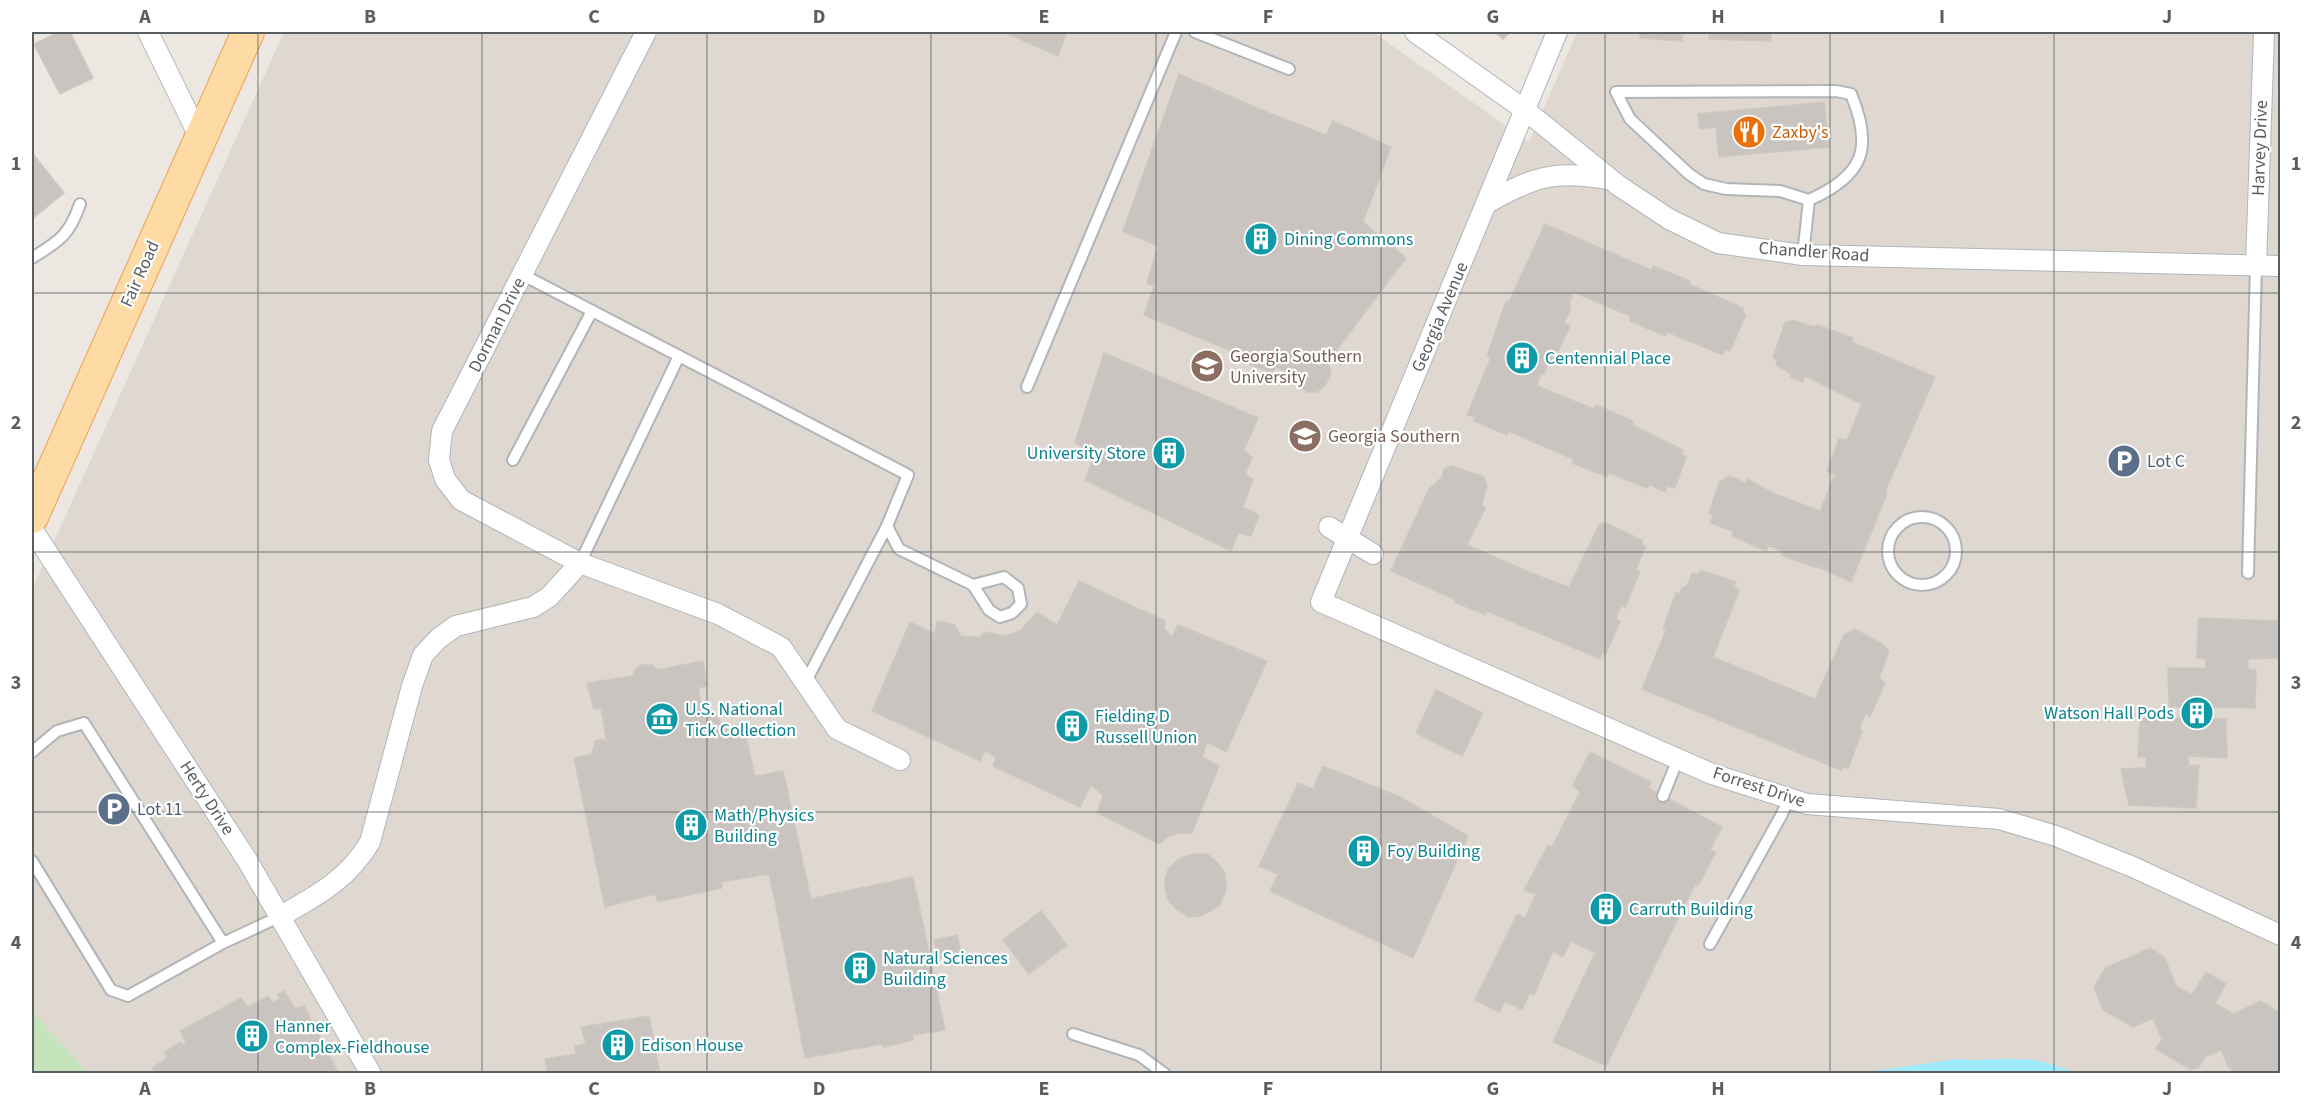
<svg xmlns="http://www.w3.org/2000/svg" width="2312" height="1105" font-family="'Source Sans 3',sans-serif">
<rect width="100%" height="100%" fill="#ece7e0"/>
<!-- education -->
<path fill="#ded8d1" d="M284 32H1373L1529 142 1577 32H2280V1073L32 1074V590Z"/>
<!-- green -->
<path fill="#c6e4bc" d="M32 1011 88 1073H32Z"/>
<!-- water -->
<path fill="#9febfe" d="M1957 1059C1983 1062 2007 1057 2033 1060 2048 1062 2064 1069 2079 1073H1860Z"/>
<!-- building -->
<g fill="#c9c4c0" stroke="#d0c7bf" stroke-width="1.5">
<path d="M59 32H70L93 78 60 94 34 44Z"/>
<path d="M1010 32H1067L1058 56 1008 34Z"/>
<path d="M1495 32H1510L1503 39Z"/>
<path d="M1640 32H1683L1682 41 1640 38Z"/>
<path d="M1709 32H1771V41L1709 39Z"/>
<path d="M1179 74 1264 111 1326 135 1333 121 1391 147 1363 222 1406 258 1329 360 1331 374 1326 384 1317 392H1307L1298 384 1294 376 1276 367 1273 374 1238 359 1241 355 1144 315 1154 286 1147 283 1158 246 1123 231Z"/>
<path d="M1824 102 1829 147 1719 157 1716 127 1700 129 1698 114Z"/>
<path d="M32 153 64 193 32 219Z"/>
<path d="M1545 224 1651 270 1653 266 1690 281 1689 284 1743 308V313L1746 315 1730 351 1725 350 1723 355 1667 332 1665 336 1630 321V316L1573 292 1569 305 1571 309 1564 322 1570 326 1554 360 1549 361 1544 374H1540L1537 386 1594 409 1596 405 1633 421 1632 425 1683 450 1682 454 1686 457 1675 488 1667 486 1665 492 1650 485 1647 488 1609 473 1607 477 1572 463 1573 459 1508 431 1507 435 1474 421 1475 417 1467 415 1491 357 1487 356 1506 301 1509 302Z"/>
<path d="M1792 320 1814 327 1818 325 1853 338 1852 342 1935 377 1885 492 1887 494 1851 582 1817 566 1816 568 1781 555 1783 552 1769 545 1766 551 1732 536 1733 531 1710 523 1713 516 1709 513 1719 482 1729 476 1746 483 1747 479 1775 494 1820 511 1835 474 1827 471 1839 439 1847 440 1862 404 1805 376 1802 382 1791 377V374L1776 365 1777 360 1773 357 1785 323Z"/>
<path d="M1104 353 1258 418 1244 450 1252 458 1245 474 1253 479 1243 507 1259 515 1251 536 1238 533 1231 551 1085 480 1094 456 1075 442Z"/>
<path d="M1452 466 1484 477 1487 485 1482 504 1485 509 1467 545 1536 575 1569 587 1599 525 1606 523 1642 540V544L1646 547 1636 569 1640 571 1625 608 1621 605 1616 619 1620 621 1605 656 1602 653 1600 659 1487 611 1486 615 1454 602 1456 600 1391 571 1429 489 1442 477 1444 469Z"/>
<path d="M1700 570 1736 582 1734 586 1739 591 1713 657 1815 699 1844 635 1855 629 1884 645 1889 652 1879 678 1885 683 1870 717 1866 713 1859 729 1862 731 1848 769 1844 766 1841 770 1642 689 1666 630 1663 628 1676 593 1679 594 1682 588 1687 586 1692 573 1699 574Z"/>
<path d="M1079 581 1165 621 1164 629 1172 637 1178 625 1267 661 1226 752 1207 742 1202 757 1219 766 1192 833H1179L1169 836 1159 844 1097 813 1103 795 1091 785 1080 807 993 766 996 758 985 750 980 761 872 711 910 622 935 634 937 621 955 625 961 636 975 637H980L985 632 1004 636 1020 631 1037 612 1057 625Z"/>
<path d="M2198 618 2280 621V658L2248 659V669L2256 670 2255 708 2209 707V719H2226L2227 758 2188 756 2189 766 2199 765 2196 808 2129 805 2121 769 2146 768 2147 757H2138L2140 718H2185V707H2169L2168 668H2206V659L2197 658Z"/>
<path d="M703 661 707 686 698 688 705 721 707 716H716L719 719 722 728 743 724 755 776 783 771 811 899 776 906 769 874 721 882 722 888 658 902 655 894 605 907 574 758 592 754 595 741 602 739 607 742 601 708 594 709 587 683 633 676 634 671 641 665H653L657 670Z"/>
<path d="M1436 690 1483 713 1462 756 1416 733Z"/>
<path d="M1590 752 1651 782 1648 788 1722 827 1710 850 1716 852 1698 886 1695 884 1606 1066 1553 1042 1595 953 1571 941 1563 957 1553 951 1534 995 1529 994 1522 1010 1505 1001 1499 1012 1475 1000 1517 914 1525 918 1536 894 1524 890 1548 845 1552 847 1580 792 1573 785Z"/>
<path d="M1323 766 1400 797 1468 836 1413 958 1270 891 1278 874 1259 866 1298 783 1313 789Z"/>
<path d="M1193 854H1207L1219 864 1225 874 1226 886 1225 893 1219 906 1201 916 1189 917 1177 910 1169 901 1165 890V878L1169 868 1180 858Z"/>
<path d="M913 877 945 1030 912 1035 913 1040 884 1047 883 1044 805 1058 776 906Z"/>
<path d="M1041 911 1067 945 1029 974 1003 940Z"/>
<path d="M957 935 961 953 938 959 934 940Z"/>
<path d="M2150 948 2164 957 2177 987 2192 995 2206 972 2226 984 2215 1003 2233 1014 2261 1001 2280 1013V1074H2238L2229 1068 2221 1050 2205 1057 2199 1067 2191 1070 2156 1049 2162 1039 2153 1018 2133 1027 2103 1010 2094 987 2105 968Z"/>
<path d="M284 991 295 1009 304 1006 339 1074H156L152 1068 166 1059 165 1052 180 1042 183 1045 186 1043 180 1031 241 998 247 1007 269 996 272 1003 280 999 278 995Z"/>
<path d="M649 1016 660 1074H548L545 1059 576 1054 575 1046 586 1044 581 1027Z"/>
</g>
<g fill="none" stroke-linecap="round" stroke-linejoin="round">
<!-- lane casing -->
<g stroke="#b1b5b8" stroke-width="14">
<g id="lane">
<path d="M1195 32 1289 69"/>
<path d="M1836 91 1851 94C1874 149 1863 176 1809 200L1780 191 1726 189 1704 184 1689 174 1630 119 1616 92Z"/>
<path d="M1803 255 1809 200"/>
<path d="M32 258C59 241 69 236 80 204"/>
<path d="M523 275 908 475 887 526 805 683"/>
<path d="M1027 387 1176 32"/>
<path d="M513 460 592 311"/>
<circle cx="1922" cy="551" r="34"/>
<path d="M887 526 899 549 973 585 989 610 1000 617 1012 613 1021 604 1018 588 1004 577 973 585"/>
<path d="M580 563 679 356"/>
<path d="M2248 573 2256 265"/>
<path d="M32 752 57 731 84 723 223 943 281 916"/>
<path d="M1663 796 1678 759"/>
<path d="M32 861 111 990 128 996 223 943"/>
<path d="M1710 944 1782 814 1789 798"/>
<path d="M1073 1034 1139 1055 1165 1074"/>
</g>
</g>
<!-- street casing -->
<g stroke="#b1b5b8" stroke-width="22">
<g id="street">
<path d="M148 32 200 138"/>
<path d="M646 32 442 431 439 460 445 479 461 500 580 563 718 614 781 647 837 729 900 760"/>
<path d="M1415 32 1525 110 1619 186 1669 219 1718 243 1803 255 2280 266"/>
<path d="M1557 32 1321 602 1712 774 1807 804 1999 819 2056 836 2133 867 2280 935"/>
<path d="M1487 203C1532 178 1554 169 1606 179"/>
<path d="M2256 265 2264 32"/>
<path d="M1329 527 1373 554"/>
<path d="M32 529 247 860 371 1074"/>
<path d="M281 916C318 895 348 879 370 842L412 686 423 655 439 638 456 626 533 607 549 597 580 563"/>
</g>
</g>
<!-- primary casing -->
<g stroke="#efa056" stroke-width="34">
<path id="primary" d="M32 517 248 32"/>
</g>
<!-- lane -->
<use href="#lane" stroke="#fff" stroke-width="10"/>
<!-- street -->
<use href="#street" stroke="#fff" stroke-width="20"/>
<!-- primary -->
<use href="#primary" stroke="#fedaa4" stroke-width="32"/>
</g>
<!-- grid -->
<path fill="none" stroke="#595f61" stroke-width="1.5" stroke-opacity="0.55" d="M258 32V1074M482 32V1074M707 32V1074M931 32V1074M1156 32V1074M1381 32V1074M1605 32V1074M1830 32V1074M2054 32V1074M32 293H2280M32 552H2280M32 812H2280"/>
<!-- icons -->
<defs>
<g id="restaurant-disc" transform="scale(1.725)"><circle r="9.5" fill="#e8710a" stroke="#fff"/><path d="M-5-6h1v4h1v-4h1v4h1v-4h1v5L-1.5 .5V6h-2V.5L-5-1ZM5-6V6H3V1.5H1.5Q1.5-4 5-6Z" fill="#fff"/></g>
<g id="building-disc" transform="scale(1.725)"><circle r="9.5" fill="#0f9aa8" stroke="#fff"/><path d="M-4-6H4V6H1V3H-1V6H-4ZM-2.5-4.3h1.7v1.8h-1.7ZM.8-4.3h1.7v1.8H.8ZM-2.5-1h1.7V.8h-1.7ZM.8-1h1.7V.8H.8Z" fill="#fff"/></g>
<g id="university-disc" transform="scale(1.725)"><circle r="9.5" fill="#8d6e63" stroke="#fff"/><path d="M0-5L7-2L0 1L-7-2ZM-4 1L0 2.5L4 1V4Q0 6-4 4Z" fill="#fff"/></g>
<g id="parking-disc" transform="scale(1.725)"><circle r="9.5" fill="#5c6f8a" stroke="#fff"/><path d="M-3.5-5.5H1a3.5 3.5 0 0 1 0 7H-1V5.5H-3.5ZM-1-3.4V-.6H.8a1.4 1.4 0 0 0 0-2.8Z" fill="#fff"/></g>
<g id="museum-disc" transform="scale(1.725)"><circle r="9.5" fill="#0f9aa8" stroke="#fff"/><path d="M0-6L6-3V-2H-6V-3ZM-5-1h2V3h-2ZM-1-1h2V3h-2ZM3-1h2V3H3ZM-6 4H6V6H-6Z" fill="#fff"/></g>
</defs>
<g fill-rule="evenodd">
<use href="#restaurant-disc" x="1749" y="132"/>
<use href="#building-disc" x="1261" y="239"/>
<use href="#building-disc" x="1522" y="358"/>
<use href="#university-disc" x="1207" y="366"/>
<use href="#university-disc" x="1305" y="436"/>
<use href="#building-disc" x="1169" y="453"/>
<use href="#parking-disc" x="2124" y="461"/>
<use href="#building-disc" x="2197" y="713"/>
<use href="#museum-disc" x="662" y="719"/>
<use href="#building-disc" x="1072" y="726"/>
<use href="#parking-disc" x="114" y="809"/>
<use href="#building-disc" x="691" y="825"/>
<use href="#building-disc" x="1364" y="851"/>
<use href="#building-disc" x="1606" y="909"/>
<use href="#building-disc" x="860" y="968"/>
<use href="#building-disc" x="252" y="1036"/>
<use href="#building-disc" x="618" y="1045"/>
</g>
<g text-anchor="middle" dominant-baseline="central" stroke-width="4.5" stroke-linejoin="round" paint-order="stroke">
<!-- food labels -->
<g font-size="18" fill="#c56008" stroke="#fff" text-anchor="start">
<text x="1772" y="132">Zaxby's</text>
</g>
<!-- street labels -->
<g font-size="18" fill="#595f61" stroke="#fff">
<text transform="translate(2260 148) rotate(-88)">Harvey Drive</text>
<text transform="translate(1814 252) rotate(4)">Chandler Road</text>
<text transform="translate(140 274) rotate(-66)">Fair Road</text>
<text transform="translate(1440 317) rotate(-67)">Georgia Avenue</text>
<text transform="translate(497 325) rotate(-63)">Dorman Drive</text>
<text transform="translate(1759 787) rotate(18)">Forrest Drive</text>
<text transform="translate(207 798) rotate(57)">Herty Drive</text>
</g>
<!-- culture labels -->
<g font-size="18" fill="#0d838f" stroke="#fff" text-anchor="start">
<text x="1284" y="239">Dining Commons</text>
<text x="1545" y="358">Centennial Place</text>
<text x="1146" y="453" text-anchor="end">University Store</text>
<text x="685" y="709">U.S. National<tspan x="685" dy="21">Tick Collection</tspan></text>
<text x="2174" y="713" text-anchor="end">Watson Hall Pods</text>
<text x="1095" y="716">Fielding D<tspan x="1095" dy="21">Russell Union</tspan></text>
<text x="714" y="815">Math/Physics<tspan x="714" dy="21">Building</tspan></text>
<text x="1387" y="851">Foy Building</text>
<text x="1629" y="909">Carruth Building</text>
<text x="883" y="958">Natural Sciences<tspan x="883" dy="21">Building</tspan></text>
<text x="275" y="1026">Hanner<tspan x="275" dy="21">Complex-Fieldhouse</tspan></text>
<text x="641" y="1045">Edison House</text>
</g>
<!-- education labels -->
<g font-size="18" fill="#785e54" stroke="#fff" text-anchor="start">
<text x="1230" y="356">Georgia Southern<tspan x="1230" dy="21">University</tspan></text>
<text x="1328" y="436">Georgia Southern</text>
</g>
<!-- service labels -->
<g font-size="18" fill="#4e5e75" stroke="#fff" text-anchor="start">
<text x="2147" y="461">Lot C</text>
<text x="137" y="809">Lot 11</text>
</g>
</g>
<!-- border -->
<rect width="2312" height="1105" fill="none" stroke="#ffffff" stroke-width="66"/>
<rect x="33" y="33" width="2246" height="1039" fill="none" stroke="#595f61" stroke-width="2"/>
<g font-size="20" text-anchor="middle" font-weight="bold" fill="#595f61">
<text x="145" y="23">A</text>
<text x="370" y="23">B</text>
<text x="594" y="23">C</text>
<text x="819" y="23">D</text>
<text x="1044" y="23">E</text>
<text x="1268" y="23">F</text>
<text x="1493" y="23">G</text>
<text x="1718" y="23">H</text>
<text x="1942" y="23">I</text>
<text x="2167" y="23">J</text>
<text x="16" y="170">1</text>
<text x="2296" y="170">1</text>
<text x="16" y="429">2</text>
<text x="2296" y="429">2</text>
<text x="16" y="689">3</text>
<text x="2296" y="689">3</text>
<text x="16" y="949">4</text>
<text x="2296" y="949">4</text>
<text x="145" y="1095">A</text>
<text x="370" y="1095">B</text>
<text x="594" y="1095">C</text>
<text x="819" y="1095">D</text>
<text x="1044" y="1095">E</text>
<text x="1268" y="1095">F</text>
<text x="1493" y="1095">G</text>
<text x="1718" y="1095">H</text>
<text x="1942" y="1095">I</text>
<text x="2167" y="1095">J</text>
</g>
</svg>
